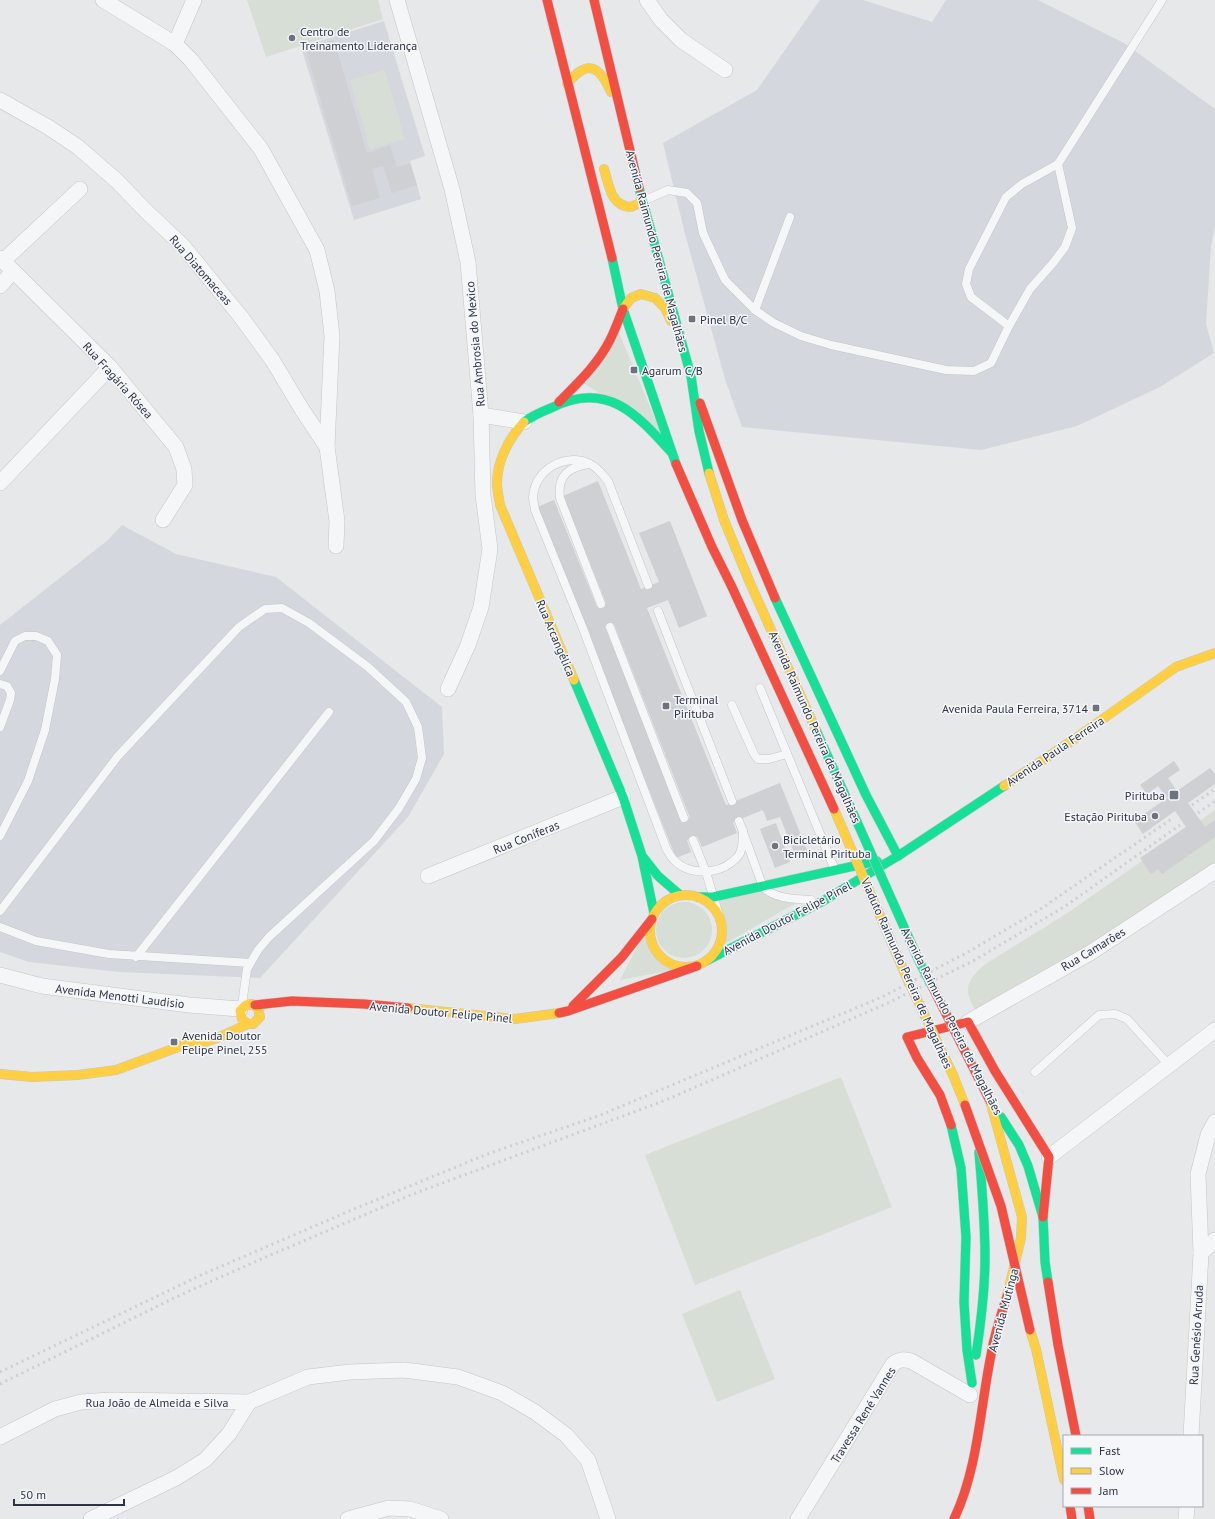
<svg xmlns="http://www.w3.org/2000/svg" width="1215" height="1519" font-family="'PT Sans',sans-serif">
<rect width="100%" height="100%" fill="#e6e8ea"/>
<!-- built -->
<g fill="#d4d7dd">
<path d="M820 0H863L932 22 946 0H1038L1124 43 1215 109V224L1211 247 1206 324 1214 353 1160 387 1077 426 981 450 742 427 725 379 684 230 663 143 757 90Z"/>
<path d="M384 21 425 156 410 161 421 199 354 220 301 47Z"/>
<path d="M122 525 176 554 276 577 442 707 444 754 408 817 260 978 119 972 29 962 0 952V625L108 540Z"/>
</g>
<!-- green -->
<g fill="#d6ded6">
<path d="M247 0H378L383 19 266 57Z"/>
<path d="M385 70 405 139 370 149 350 80Z"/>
<path d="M619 333 660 431 585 384Z"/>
<path d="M1215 810V863L1085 948 977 1014C965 991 963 984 984 965L1069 912Z"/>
<path d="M763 890 798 902 721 946C728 927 722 916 716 899Z"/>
<circle cx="684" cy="930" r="28"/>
<path d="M646 929C649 950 655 965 678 969L620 980Z"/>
<path d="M841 1077 892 1207 695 1285 645 1155Z"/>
<path d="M740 1290 775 1379 717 1402 682 1314Z"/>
</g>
<!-- building -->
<g fill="#ced0d3" fill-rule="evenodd">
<path d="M334 40 367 153 390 145 397 167 410 163 417 185 392 193 383 166 372 169 380 198 352 206 305 48Z"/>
<path d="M598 481 641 589 659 582 639 533 670 521 707 616 679 628 668 600 647 608 726 805 780 783 809 855 797 860 780 817 767 821 763 810 733 822 737 833 702 847 697 836 687 840 691 852 676 858 537 507 554 500 597 607 606 603 563 496ZM614 624 690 818 682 821 605 627Z"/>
<path d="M1174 761 1180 770 1168 778 1177 791 1210 768 1215 774V784L1188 803 1205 827 1215 820V837L1162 874 1158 869 1151 874 1140 858 1186 827 1175 811 1143 834 1134 821 1167 798 1158 786 1147 794 1140 785Z"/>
<path d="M776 823 790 862 775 868 760 829Z"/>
</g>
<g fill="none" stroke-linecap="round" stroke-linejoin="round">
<!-- lane casing -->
<g stroke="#c4c6c8" stroke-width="9">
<g id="lane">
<path d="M643 201 668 190 687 193 697 203 703 233 725 280 755 310 774 323 801 336 831 345 946 370 974 371 991 363 1009 326 1030 289 1053 263 1065 247 1072 228 1058 164 1162 0"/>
<path d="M755 310 790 217"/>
<path d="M1009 326 971 297 966 284 969 269 1006 197 1022 184 1058 164"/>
<path d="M589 464C569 467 557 475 560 498L601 604"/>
<path d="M648 585 608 481C603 475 598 468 590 464 566 452 534 469 533 498 533 502 535 507 535 510L582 626 667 850C669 853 671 857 674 860 688 875 716 875 732 862 736 859 740 855 741 850 743 844 743 838 743 831"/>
<path d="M658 611 732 801"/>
<path d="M610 627 684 818"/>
<path d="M0 671 15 641 25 636H36L48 641 57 655 55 679 45 730 28 781 0 836"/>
<path d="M0 684 7 686 11 693 10 700 0 727"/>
<path d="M760 688 835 870"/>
<path d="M732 705 754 754 758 759H769L787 754"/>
<path d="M739 821 763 887C775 899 794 899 811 900"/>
<path d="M693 840 706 872 719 916"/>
<path d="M0 911 118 756 239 627 265 609 282 608 309 623 368 667 406 702 418 727 422 758 416 779 399 808 374 841 269 937 258 950 247 969 242 1005"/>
<path d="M0 927 36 941 109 954 250 963"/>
<path d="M136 957 329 712"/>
<path d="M1035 1072 1099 1015 1115 1014 1127 1019 1169 1065"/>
</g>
</g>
<!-- street casing -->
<g stroke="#c4c6c8" stroke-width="16">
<g id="street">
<path d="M103 0 175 44 191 60 261 149 317 250 327 291 332 336 327 447 337 521 336 546"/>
<path d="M397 0 452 189 468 262 481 415 483 495 490 549 481 607 468 645 448 689"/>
<path d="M647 0 661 20 681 40 725 70"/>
<path d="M175 44 194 0"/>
<path d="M0 100 48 127 78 147 117 181 146 211 183 246 241 317 273 361 301 408 327 447"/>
<path d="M0 258 110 367 176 447 184 469 185 485 163 520"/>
<path d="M3 261 80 189"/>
<path d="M0 286 13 271"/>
<path d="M481 415 524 422"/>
<path d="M0 483 110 367"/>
<path d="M428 876 623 797"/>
<path d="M0 975 42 986 189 1005 240 1009"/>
<path d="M968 1022 1090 953 1215 871"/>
<path d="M1049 1157 1215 1030"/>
<path d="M1201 1253 1198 1174 1208 1135 1215 1122"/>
<path d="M1191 1436 1201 1253 1215 1240"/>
<path d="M0 1437 55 1409 81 1402 110 1400 249 1402"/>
<path d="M91 1519 176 1478 205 1460 229 1434 249 1402 308 1377 350 1372 404 1370 458 1377 502 1393 535 1412 566 1435 588 1460 608 1519"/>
<path d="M348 1519 389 1508 410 1509 441 1519"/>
<path d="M798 1519 893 1364C900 1359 903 1359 911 1361L970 1395"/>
<path d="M1186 1519 1187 1506"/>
</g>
</g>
<!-- fast casing -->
<g stroke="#c4c6c8" stroke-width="10">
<g id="fast">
<path d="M639 188 691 376 699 431 709 473"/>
<path d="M612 258 623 309 676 464"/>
<path d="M524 422C532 416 541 412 551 408 606 380 636 413 671 452"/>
<path d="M775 598 866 795 898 856"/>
<path d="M574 680 623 797 642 856 654 913"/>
<path d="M643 857 658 876 680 895"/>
<path d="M698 897H713L877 861"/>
<path d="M706 961 823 901 898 856 1004 786"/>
<path d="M1001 1117 1019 1145 1028 1166 1043 1217 1045 1262 1048 1282"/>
<path d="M951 1125 961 1168 966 1237 964 1302 967 1350 972 1383"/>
<path d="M976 1355C981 1322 985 1290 985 1257 985 1222 982 1187 979 1152"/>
</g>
</g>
<!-- slow casing -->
<g stroke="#c4c6c8" stroke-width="10">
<g id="slow">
<path d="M567 84C587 59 599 65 611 92"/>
<path d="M604 169C609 184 610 206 631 207L642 202"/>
<path d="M623 309 631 298 641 294 655 298 665 308 671 321"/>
<path d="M524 422C509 438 497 461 497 483 497 490 499 498 500 505L574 680"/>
<path d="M709 473 724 520 750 583"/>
<path d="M1004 786 1076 738 1176 667 1215 653"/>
<circle cx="686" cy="931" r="36"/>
<path d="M408 1008 515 1019 559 1013"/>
<path d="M0 1074 32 1077 78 1075 116 1070 189 1043 205 1042 217 1038 248 1024H253L260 1017 258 1008 252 1004 246 1005 240 1011 242 1019 248 1024"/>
<path d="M990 1101 1022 1217 1021 1238 1007 1296"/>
<path d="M1030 1330 1036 1349 1064 1480"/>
</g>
</g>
<!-- jam casing -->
<g stroke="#c4c6c8" stroke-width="10">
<g id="jam">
<path d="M547 0C568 86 591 172 612 258"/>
<path d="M594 0 639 188"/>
<path d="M559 402C578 383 598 364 610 340 615 330 619 319 623 309"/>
<path d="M700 403 742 520 775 598"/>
<path d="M676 464 712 547 731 585"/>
<path d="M255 1005 292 1001 364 1004 408 1008"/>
<path d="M573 1006 622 957 652 919"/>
<path d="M559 1013 568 1011 697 966"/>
<path d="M951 1125 940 1095 917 1058 907 1037 968 1022 995 1071 1049 1157 1043 1217"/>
<path d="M1048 1282 1058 1345 1076 1436"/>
<path d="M1070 1506 1072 1519"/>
<path d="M1088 1506 1090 1519"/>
<path d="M954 1519C978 1469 980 1409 991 1355 994 1335 1001 1315 1007 1296"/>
</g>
</g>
<!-- lane -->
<use href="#lane" stroke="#f5f6f7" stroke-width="8"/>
<!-- street -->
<use href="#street" stroke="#f5f6f7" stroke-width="15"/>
<!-- fast -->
<use href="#fast" stroke="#16e098" stroke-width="9"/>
<!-- slow -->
<use href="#slow" stroke="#ffcf43" stroke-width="9"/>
<!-- jam -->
<use href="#jam" stroke="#f24e42" stroke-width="9"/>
<!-- rail -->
<g stroke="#cecfd2" stroke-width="3" stroke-dasharray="2 4" stroke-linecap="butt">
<path d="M1192 805 1215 789"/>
<path d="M1198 813 1215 801"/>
<path d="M0 1372 201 1275 354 1209 490 1153 598 1116 882 997 968 952 1039 910 1173 818"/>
<path d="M0 1384 176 1297 259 1260 413 1194 666 1100 890 1002 973 961 1064 907 1180 825"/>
</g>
<!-- fast-bridge casing -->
<g stroke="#c2c5c8" stroke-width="10" stroke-linecap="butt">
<path id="fast-bridge" d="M816 730 920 963 932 986"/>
</g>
<!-- slow-bridge casing -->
<g stroke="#c2c5c8" stroke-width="10" stroke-linecap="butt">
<g id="slow-bridge">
<path d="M750 583 816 730"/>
<path d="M834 809 906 976 953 1075 965 1105"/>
</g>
</g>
<!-- jam-bridge casing -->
<g stroke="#c2c5c8" stroke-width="10" stroke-linecap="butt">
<g id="jam-bridge">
<path d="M731 585 834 809"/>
<path d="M932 986 990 1101"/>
<path d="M965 1105 1001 1206 1030 1330"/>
</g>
</g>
<!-- fast-bridge -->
<use href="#fast-bridge" stroke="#16e098" stroke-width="9"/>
<!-- slow-bridge -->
<use href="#slow-bridge" stroke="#ffcf43" stroke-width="9"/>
<!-- jam-bridge -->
<use href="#jam-bridge" stroke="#f24e42" stroke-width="9"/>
</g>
<!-- markers -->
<g fill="#6c737f" stroke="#f4f6f9" stroke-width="1.5">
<circle cx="292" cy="38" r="4"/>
<rect x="688" y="315" width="8" height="8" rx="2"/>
<rect x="630" y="366" width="8" height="8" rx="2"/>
<rect x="662" y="702" width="8" height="8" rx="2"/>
<rect x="1092" y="704" width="8" height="8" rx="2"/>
<rect x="1169" y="790" width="10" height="10" rx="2"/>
<circle cx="1155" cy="816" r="4"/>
<circle cx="775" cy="846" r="4"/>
<rect x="170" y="1038" width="8" height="8" rx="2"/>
</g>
<g text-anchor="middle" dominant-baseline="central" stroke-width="3" stroke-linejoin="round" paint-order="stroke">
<!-- poi labels -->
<g font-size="12" fill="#2b3445" stroke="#f4f6f9" text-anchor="start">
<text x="300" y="31">Centro de<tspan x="300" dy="14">Treinamento Liderança</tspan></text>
<text x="700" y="319">Pinel B/C</text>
<text x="642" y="370">Agarum C/B</text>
<text x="674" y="699">Terminal<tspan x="674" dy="14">Pirituba</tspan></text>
<text x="1088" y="708" text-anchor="end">Avenida Paula Ferreira, 3714</text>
<text x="1165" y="795" text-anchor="end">Pirituba</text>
<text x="1147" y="816" text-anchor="end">Estação Pirituba</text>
<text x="783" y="839">Bicicletário<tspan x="783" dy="14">Terminal Pirituba</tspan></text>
<text x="182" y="1035">Avenida Doutor<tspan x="182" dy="14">Felipe Pinel, 255</tspan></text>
</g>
<!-- street labels -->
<g font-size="12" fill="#2b3445" stroke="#f4f6f9">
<text transform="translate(657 251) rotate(75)">Avenida Raimundo Pereira de Magalhães</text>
<text transform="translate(201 270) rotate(49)">Rua Diatomaceas</text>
<text transform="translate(475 344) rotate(-95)">Rua Ambrosia do Mexico</text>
<text transform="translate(118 380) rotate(48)">Rua Fragária Rósea</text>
<text transform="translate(556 638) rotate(67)">Rua Arcangélica</text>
<text transform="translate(815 727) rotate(66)">Avenida Raimundo Pereira de Magalhães</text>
<text transform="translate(1055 751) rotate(-34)">Avenida Paula Ferreira</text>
<text transform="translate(526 837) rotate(-22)">Rua Coníferas</text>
<text transform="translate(787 918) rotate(-28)">Avenida Doutor Felipe Pinel</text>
<text transform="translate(1093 949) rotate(-31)">Rua Camarões</text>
<text transform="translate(907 973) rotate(66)">Viaduto Raimundo Pereira de Magalhães</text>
<text transform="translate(120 996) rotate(7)">Avenida Menotti Laudisio</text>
<text transform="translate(441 1012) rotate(5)">Avenida Doutor Felipe Pinel</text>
<text transform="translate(952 1021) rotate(63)">Avenida Raimundo Pereira de Magalhães</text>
<text transform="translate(1003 1310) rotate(-75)">Avenida Mutinga</text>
<text transform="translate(1196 1335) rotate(-87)">Rua Genésio Arruda</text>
<text x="157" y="1402">Rua João de Almeida e Silva</text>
<text transform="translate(863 1415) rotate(-58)">Travessa René Vannes</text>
</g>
</g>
<!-- legend -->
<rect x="1063" y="1435" width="140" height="72" fill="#f4f6f9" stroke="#a4a8b1"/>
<rect x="1071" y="1448" width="20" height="6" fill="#16e098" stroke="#a4a8b1"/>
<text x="1099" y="1455" font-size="12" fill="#2b3445">Fast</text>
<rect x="1071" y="1468" width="20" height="6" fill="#ffcf43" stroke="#a4a8b1"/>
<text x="1099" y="1475" font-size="12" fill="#2b3445">Slow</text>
<rect x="1071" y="1488" width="20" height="6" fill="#f24e42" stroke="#a4a8b1"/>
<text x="1099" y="1495" font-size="12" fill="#2b3445">Jam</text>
<!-- scale -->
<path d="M14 1499v6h110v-6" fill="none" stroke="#2b3445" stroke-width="2"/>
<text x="20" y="1499" font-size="12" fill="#2b3445" stroke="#f4f6f9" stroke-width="3" paint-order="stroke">50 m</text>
</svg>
